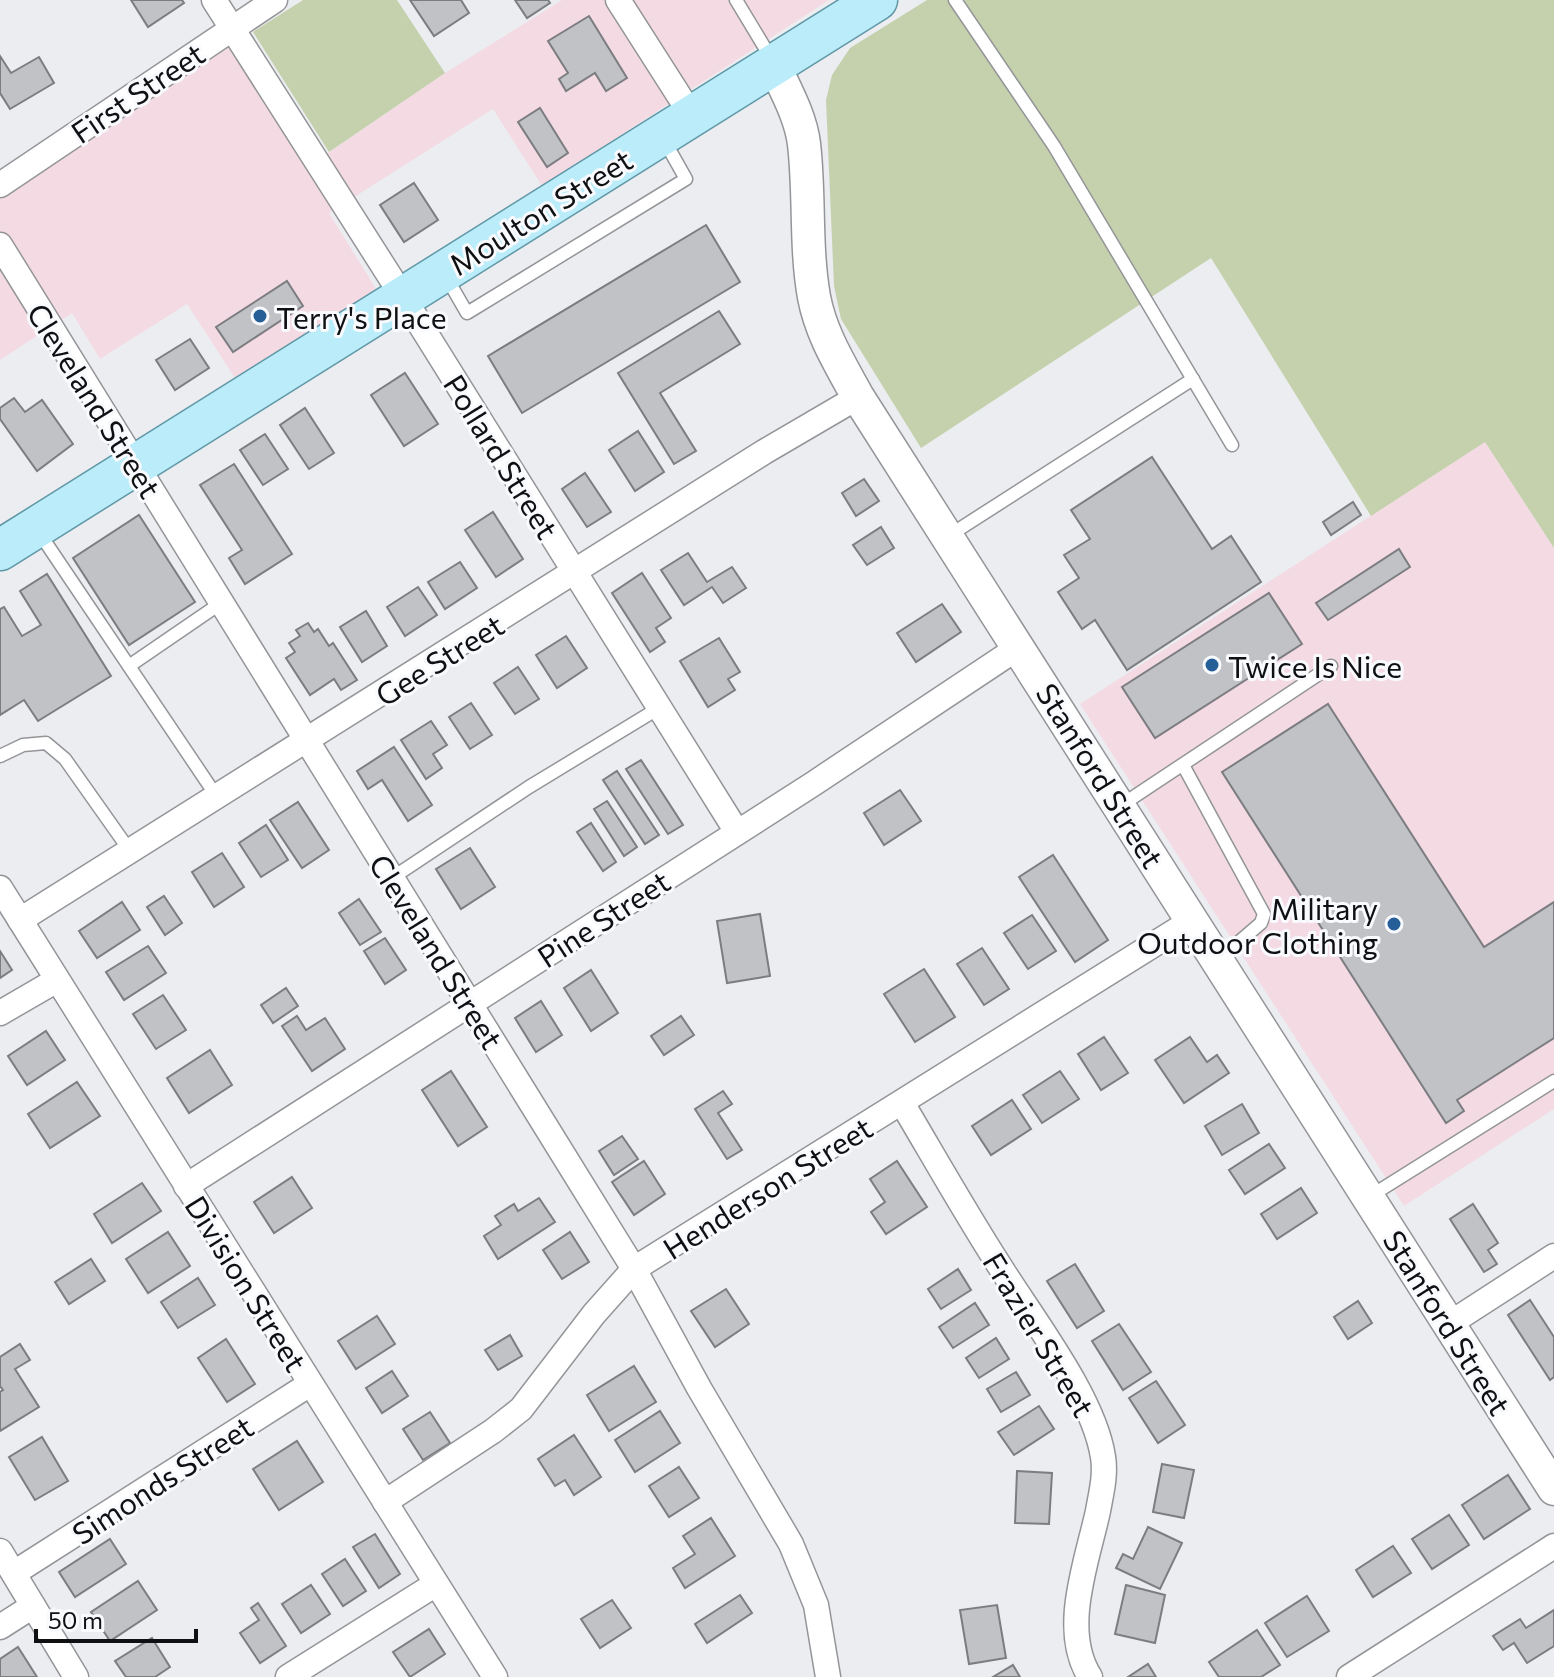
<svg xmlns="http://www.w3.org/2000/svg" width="1554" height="1677" font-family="Commissioner,sans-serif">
<rect width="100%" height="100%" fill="#ebedf0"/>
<!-- commercial -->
<g fill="#f4dbe3">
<path d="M562 0H829L542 186 493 109 329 213 378 292 237 381 187 304 100 359 72 313 0 360V195L229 47 306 168 445 73Z"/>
<path d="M1485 442 1554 548V1109L1404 1206 1080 704Z"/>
</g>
<!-- green -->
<g fill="#c5d1ad">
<path d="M303 0H397L445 73 329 152 253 32Z"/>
<path d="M927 0H1554V548L1485 442 1371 516 1211 258 921 448 841 319 834 286 826 100 832 75 850 48Z"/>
</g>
<!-- building -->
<g fill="#c1c2c5" stroke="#7c7d80" stroke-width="2">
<path d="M131 0H182L184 3 148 27Z"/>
<path d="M410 0H461L469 13 434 36Z"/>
<path d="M515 0H548L550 3 527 18Z"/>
<path d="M589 16 627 78 606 91 595 73 566 91 559 79 568 73 548 41Z"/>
<path d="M0 56 11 73 39 57 54 83 10 109 0 93Z"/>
<path d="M540 108 568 153 547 167 518 122Z"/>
<path d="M414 183 438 220 404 242 380 205Z"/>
<path d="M706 225 740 282 522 413 488 356Z"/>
<path d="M287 281 303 306 233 352 216 327Z"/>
<path d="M719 311 740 344 660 393 696 451 674 464 618 373Z"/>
<path d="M190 339 209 368 175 390 156 360Z"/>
<path d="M405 373 438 424 404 446 371 395Z"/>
<path d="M14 398 25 412 42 400 73 444 37 471 0 419V408Z"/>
<path d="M305 408 334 453 309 469 280 425Z"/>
<path d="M638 431 664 472 635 491 609 450Z"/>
<path d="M265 434 288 469 263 485 240 450Z"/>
<path d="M1152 457 1212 549 1231 536 1261 582 1127 670 1095 620 1082 629 1058 592 1079 578 1064 555 1090 539 1071 510Z"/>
<path d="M234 464 292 554 245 584 229 558 242 550 200 485Z"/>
<path d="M585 473 611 512 587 527 562 489Z"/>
<path d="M864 479 879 501 856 516 842 493Z"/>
<path d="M1353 502 1361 515 1331 535 1323 522Z"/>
<path d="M493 512 523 559 496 577 465 530Z"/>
<path d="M139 515 195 602 129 645 73 558Z"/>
<path d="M881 527 894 548 867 565 853 545Z"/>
<path d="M1399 549 1410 567 1328 620 1316 603Z"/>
<path d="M688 553 707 582 732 567 746 588 723 603 712 587 684 605 661 570Z"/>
<path d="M460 562 477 588 445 609 428 582Z"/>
<path d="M642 573 671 618 656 628 665 642 650 652 612 593Z"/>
<path d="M47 574 111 676 38 721 24 700 0 715V609L4 607 22 636 41 625 20 591Z"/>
<path d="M418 587 437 615 405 636 387 607Z"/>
<path d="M1269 593 1302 644 1155 738 1122 687Z"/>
<path d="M942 604 961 632 916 662 897 633Z"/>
<path d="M366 611 387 646 362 662 340 627Z"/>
<path d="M308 623 314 632 318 629 329 646 333 643 357 680 341 690 334 679 310 695 286 658 295 652 289 643 300 636 296 630Z"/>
<path d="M566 636 587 668 557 688 536 655Z"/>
<path d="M719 638 740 672 728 679 735 690 708 707 680 661Z"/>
<path d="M518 667 539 699 515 714 494 683Z"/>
<path d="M471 703 492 735 470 749 449 717Z"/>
<path d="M1328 704 1484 947 1554 902V1038L1457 1100 1464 1111 1446 1123 1222 772Z"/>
<path d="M431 721 447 745 433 754 442 768 426 779 401 740Z"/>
<path d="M394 747 432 805 408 821 382 780 368 789 357 771Z"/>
<path d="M641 760 683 825 668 834 626 769Z"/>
<path d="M617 771 659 835 645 844 603 780Z"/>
<path d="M900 790 921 821 884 845 864 813Z"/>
<path d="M607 801 637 847 624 856 594 809Z"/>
<path d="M298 802 329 850 302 868 270 820Z"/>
<path d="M591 823 616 862 603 871 577 832Z"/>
<path d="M266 825 288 860 261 877 239 843Z"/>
<path d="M470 848 495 887 461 909 436 869Z"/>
<path d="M222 853 244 887 214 907 192 872Z"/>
<path d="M1053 855 1108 940 1075 962 1019 877Z"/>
<path d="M164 896 182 923 165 935 147 907Z"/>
<path d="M359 899 381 932 360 945 339 913Z"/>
<path d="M122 902 140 930 97 958 79 931Z"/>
<path d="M760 914 770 976 727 983 717 921Z"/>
<path d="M1032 915 1056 951 1028 969 1004 933Z"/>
<path d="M385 938 406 970 385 984 364 951Z"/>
<path d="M148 946 166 973 124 1000 106 972Z"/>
<path d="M982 948 1009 989 984 1005 957 964Z"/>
<path d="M0 951 12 970 0 978Z"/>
<path d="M924 969 955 1017 915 1042 884 994Z"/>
<path d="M591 970 618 1013 591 1031 564 988Z"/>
<path d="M286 988 298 1006 273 1023 261 1005Z"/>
<path d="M163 995 186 1030 156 1049 133 1014Z"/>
<path d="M541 1001 562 1035 536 1052 515 1018Z"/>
<path d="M297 1016 306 1030 325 1018 345 1049 312 1071 282 1026Z"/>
<path d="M681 1016 694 1035 664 1055 651 1036Z"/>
<path d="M46 1031 65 1060 27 1085 8 1056Z"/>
<path d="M1104 1037 1128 1073 1101 1090 1078 1054Z"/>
<path d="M1190 1037 1207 1062 1217 1055 1229 1073 1184 1103 1155 1060Z"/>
<path d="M210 1050 232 1085 189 1113 167 1078Z"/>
<path d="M451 1071 487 1127 458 1146 422 1090Z"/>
<path d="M1060 1071 1079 1099 1042 1123 1023 1095Z"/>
<path d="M77 1082 100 1116 50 1148 28 1114Z"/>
<path d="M723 1091 732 1104 718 1113 742 1150 727 1159 695 1109Z"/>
<path d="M1012 1100 1031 1129 991 1155 972 1126Z"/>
<path d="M1242 1104 1259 1133 1222 1155 1205 1126Z"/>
<path d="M622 1136 638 1159 614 1175 599 1151Z"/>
<path d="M1269 1144 1285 1168 1245 1194 1229 1170Z"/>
<path d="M644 1161 665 1194 634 1215 612 1182Z"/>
<path d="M897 1161 927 1207 886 1234 871 1212 885 1202 870 1179Z"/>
<path d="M292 1177 312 1208 274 1233 254 1202Z"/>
<path d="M142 1183 161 1211 112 1243 94 1214Z"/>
<path d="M1301 1188 1317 1213 1277 1239 1261 1214Z"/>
<path d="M539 1198 555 1222 498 1259 484 1236 501 1225 495 1216 514 1204 518 1211Z"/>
<path d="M1473 1204 1498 1243 1488 1250 1497 1264 1484 1272 1450 1219Z"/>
<path d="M168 1232 190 1266 148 1293 126 1259Z"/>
<path d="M570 1232 589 1262 562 1279 543 1250Z"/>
<path d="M91 1259 105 1281 69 1304 55 1282Z"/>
<path d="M1075 1264 1104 1311 1077 1328 1047 1281Z"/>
<path d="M958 1269 971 1290 941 1309 928 1289Z"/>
<path d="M198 1278 215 1305 178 1328 161 1302Z"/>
<path d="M726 1289 749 1324 715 1347 691 1311Z"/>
<path d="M1530 1300 1554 1337V1377L1550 1380 1508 1315Z"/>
<path d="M1358 1301 1372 1323 1348 1339 1334 1317Z"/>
<path d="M975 1303 989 1325 953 1348 939 1327Z"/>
<path d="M377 1316 395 1344 356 1369 338 1341Z"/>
<path d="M1119 1324 1151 1372 1123 1390 1092 1341Z"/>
<path d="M510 1335 522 1356 498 1370 485 1350Z"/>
<path d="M996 1338 1009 1359 979 1378 966 1358Z"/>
<path d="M226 1339 255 1384 227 1402 198 1358Z"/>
<path d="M20 1344 30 1360 15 1369 39 1407 0 1431V1392L3 1390 0 1386V1357Z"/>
<path d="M634 1366 656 1402 609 1431 587 1395Z"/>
<path d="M392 1371 408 1396 382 1413 366 1388Z"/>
<path d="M1016 1372 1030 1395 1001 1412 987 1389Z"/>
<path d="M1156 1381 1185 1425 1158 1443 1129 1398Z"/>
<path d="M1039 1406 1054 1429 1014 1455 998 1432Z"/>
<path d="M660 1411 680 1443 635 1472 615 1440Z"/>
<path d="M430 1412 450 1443 423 1460 403 1429Z"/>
<path d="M574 1435 601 1477 574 1495 565 1480 555 1486 538 1459Z"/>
<path d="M42 1437 68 1481 35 1500 9 1457Z"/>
<path d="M297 1441 323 1482 279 1510 253 1469Z"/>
<path d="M1162 1464 1194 1470 1184 1518 1153 1512Z"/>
<path d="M679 1467 699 1498 669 1517 649 1486Z"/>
<path d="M1017 1471 1052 1473 1049 1524 1015 1523Z"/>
<path d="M1508 1475 1530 1509 1484 1539 1462 1505Z"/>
<path d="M1449 1515 1469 1545 1432 1569 1412 1539Z"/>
<path d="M711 1518 735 1556 685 1588 673 1568 695 1554 683 1536Z"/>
<path d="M1148 1527 1182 1543 1160 1589 1116 1568 1123 1554 1133 1559Z"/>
<path d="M375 1534 400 1574 379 1588 353 1547Z"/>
<path d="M110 1539 126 1564 75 1597 59 1572Z"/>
<path d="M1393 1546 1411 1573 1373 1597 1356 1570Z"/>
<path d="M345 1559 366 1591 343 1606 322 1574Z"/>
<path d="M138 1581 157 1610 110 1641 91 1612Z"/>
<path d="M311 1585 330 1614 301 1633 282 1604Z"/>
<path d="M1126 1585 1165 1595 1155 1643 1115 1634Z"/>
<path d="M740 1595 752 1613 707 1643 695 1624Z"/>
<path d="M1307 1596 1329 1631 1287 1657 1265 1623Z"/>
<path d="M612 1600 631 1628 600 1648 581 1619Z"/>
<path d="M258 1603 286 1646 260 1663 240 1633 259 1620 251 1608Z"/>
<path d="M997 1605 1006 1658 969 1664 960 1610Z"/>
<path d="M1554 1610V1646L1527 1663 1514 1643 1503 1650 1493 1636 1520 1619 1526 1628Z"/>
<path d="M429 1629 445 1654 410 1677 393 1652Z"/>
<path d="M1257 1630 1280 1665 1261 1677H1219L1209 1662Z"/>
<path d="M152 1638 170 1667 155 1677H126L115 1661Z"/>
<path d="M18 1647 37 1677H0V1659Z"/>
<path d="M1148 1664 1156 1677H1128Z"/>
<path d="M1013 1665 1020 1677H993Z"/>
</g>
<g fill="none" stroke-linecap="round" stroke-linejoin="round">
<!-- service casing -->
<g stroke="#949598" stroke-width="15">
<g id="service">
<path d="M736 0 771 58"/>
<path d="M955 0 1054 146 1232 445"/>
<path d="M445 275 467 313 686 179 664 140"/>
<path d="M38 531 217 797"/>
<path d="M950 535 1193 379"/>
<path d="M129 666 221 603"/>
<path d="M0 756 23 745 46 743 65 759 130 851"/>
<path d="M1183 765 1264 914 1261 923 1218 960"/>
<path d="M1120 806 1331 666"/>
<path d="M392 878 529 787 659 708"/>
<path d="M1369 1197 1554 1081"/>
</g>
</g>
<!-- minor casing -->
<g stroke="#949598" stroke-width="27">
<g id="minor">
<path d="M214 0 403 297 737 832"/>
<path d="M618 0 692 116"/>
<path d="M0 185 275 0"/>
<path d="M0 245 634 1269 699 1388 791 1544 816 1605 828 1677"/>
<path d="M0 888 495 1677"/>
<path d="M20 920 764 452 858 397"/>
<path d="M0 1013 57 980"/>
<path d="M902 1103C934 1157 965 1212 999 1265 1032 1318 1094 1397 1103 1457 1106 1475 1101 1494 1098 1511 1087 1562 1060 1630 1090 1677"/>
<path d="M186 1186 813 784 1019 647"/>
<path d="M1449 1324 1554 1256"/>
<path d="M385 1502 493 1431 521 1409 594 1314 634 1269 1193 920"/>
<path d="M0 1551 76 1677"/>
<path d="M14 1573 310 1384"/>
<path d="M0 1627 33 1606"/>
<path d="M288 1677 436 1584"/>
<path d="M1349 1677 1554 1546"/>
</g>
</g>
<!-- tertiary casing -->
<g stroke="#949598" stroke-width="35">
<path id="tertiary" d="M774 65C785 89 801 117 804 144 810 195 805 246 814 297 821 334 840 364 858 397L1554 1489"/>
</g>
<!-- primary casing -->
<g stroke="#6097a6" stroke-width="43">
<path id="primary" d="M0 550 877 0"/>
</g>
<!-- service -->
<use href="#service" stroke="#fff" stroke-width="12"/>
<!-- minor -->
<use href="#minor" stroke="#fff" stroke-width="24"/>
<!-- tertiary -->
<use href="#tertiary" stroke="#fff" stroke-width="32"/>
<!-- primary -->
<use href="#primary" stroke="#baecfa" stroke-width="40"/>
</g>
<!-- markers -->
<g fill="#265f97" stroke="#f8fafd" stroke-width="3">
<circle cx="260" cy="316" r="8"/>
<circle cx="1212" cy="665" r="8"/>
<circle cx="1394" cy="924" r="8"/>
</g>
<g text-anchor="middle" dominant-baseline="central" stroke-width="6" stroke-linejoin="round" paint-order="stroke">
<!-- street labels -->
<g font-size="30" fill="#0f1011" stroke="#f8fafd">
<text transform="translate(137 92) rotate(-34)">First Street</text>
<text transform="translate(540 211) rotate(-32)">Moulton Street</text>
<text transform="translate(95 400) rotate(58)">Cleveland Street</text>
<text transform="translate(502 456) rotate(58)">Pollard Street</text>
<text transform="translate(439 659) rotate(-32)">Gee Street</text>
<text transform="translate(1101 775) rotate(58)">Stanford Street</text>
<text transform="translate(603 918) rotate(-33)">Pine Street</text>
<text transform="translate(437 951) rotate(58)">Cleveland Street</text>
<text transform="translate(767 1187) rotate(-32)">Henderson Street</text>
<text transform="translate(247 1283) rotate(58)">Division Street</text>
<text transform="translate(1448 1322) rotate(58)">Stanford Street</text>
<text transform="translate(1040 1334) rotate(59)">Frazier Street</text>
<text transform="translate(162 1479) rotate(-33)">Simonds Street</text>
</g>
<!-- poi labels -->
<g font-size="30" fill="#0f1011" stroke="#f8fafd" text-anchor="start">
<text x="276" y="316">Terry's Place</text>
<text x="1228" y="665">Twice Is Nice</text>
<text x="1378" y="907" text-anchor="end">Military<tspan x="1378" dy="34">Outdoor Clothing</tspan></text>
</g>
</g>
<!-- scale -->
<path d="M36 1629v12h160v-12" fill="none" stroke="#0f1011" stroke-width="4"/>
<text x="48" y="1629" font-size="24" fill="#0f1011" stroke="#f8fafd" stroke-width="6" paint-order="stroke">50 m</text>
</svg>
